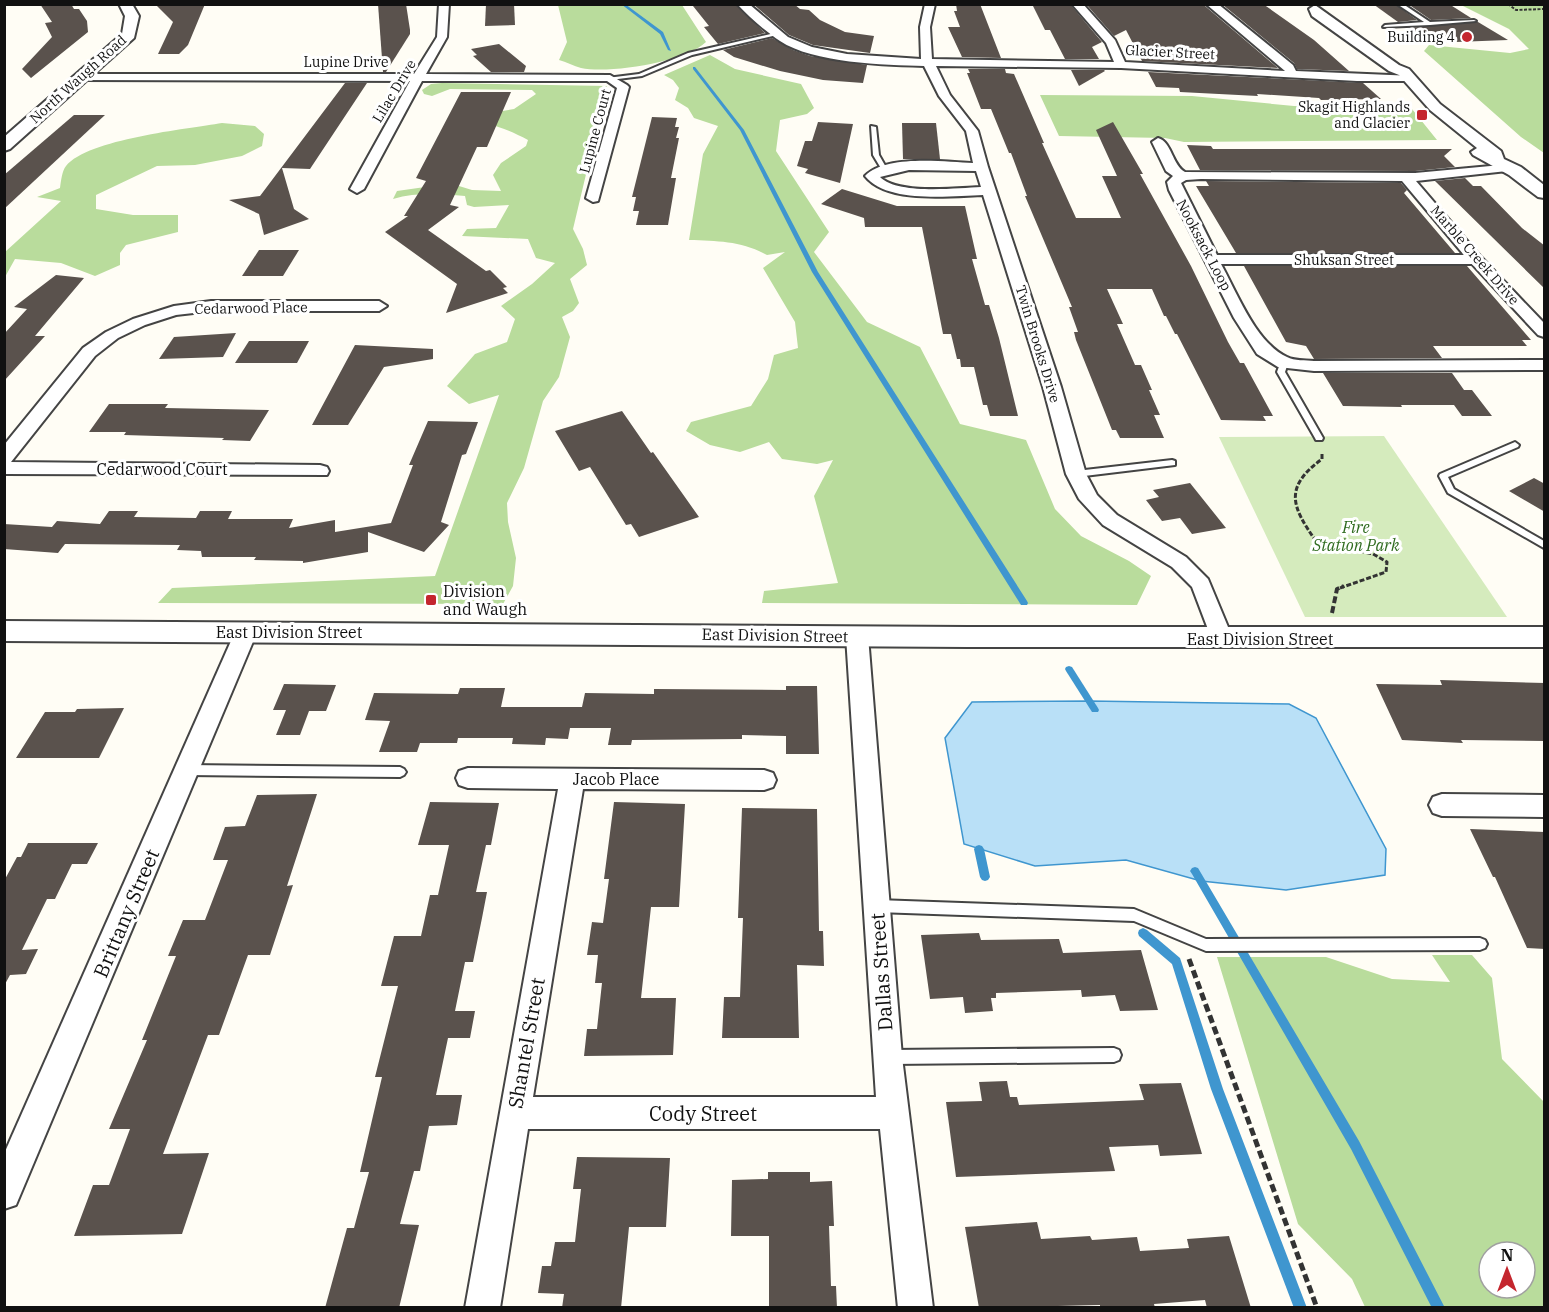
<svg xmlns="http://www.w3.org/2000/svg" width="1549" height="1312" font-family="'IBM Plex Serif',serif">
<rect width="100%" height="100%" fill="#fffdf5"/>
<!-- green -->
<path fill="#d5ebbd" d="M1384 436 1507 617H1305L1219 437Z"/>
<!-- forest -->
<g fill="#b9dc9c" fill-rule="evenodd">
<path d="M558 5H682L706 42C685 62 610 74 581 68 574 66 566 62 559 60L567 42Z"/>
<path d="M1461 5H1544V153L1521 137 1424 51 1429 45 1510 53 1529 49 1509 29Z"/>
<path d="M710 55 735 69 801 84 814 108 807 114 780 120 776 151 829 232 814 252 867 322 920 347 960 424 1026 440 1055 509 1081 536 1129 561 1151 576 1137 605 762 603 764 591 838 583 814 496 833 460 817 464 782 459 769 442 740 452 710 445 686 431 691 422 751 406 768 379 774 355 798 348 795 322 763 268 785 252 767 255C742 241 718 241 689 240L703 154 718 126 694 118 688 108 675 100 679 88 673 80 664 75Z"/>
<path d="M442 83 607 86 573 229 583 249 587 265 570 279 579 303 573 311 562 317 570 337 559 377 543 401 524 468 507 503 508 522 516 558 513 586 503 604 158 603 172 588 435 576 499 395 469 404 447 386 475 354 507 342 515 319 501 306 532 284 555 263 536 258 528 239 462 236 467 229 496 228 509 205 474 207 467 205 465 196C440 194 417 192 393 199L397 191 425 187 459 186 472 190 501 191 493 175 501 163 526 146 528 140C506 128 486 122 462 118L514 109 536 94 532 90 450 89 432 96 424 94 422 90 431 84Z"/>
<path d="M1040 95 1192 96 1294 106 1412 109 1437 140 1184 142 1165 138 1059 136Z"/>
<path d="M222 123 255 126 264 134 262 146 242 156 195 165 157 166 96 195V209L133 215H178V232L126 245 120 253V265L95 276 61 263 15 259 5 277V252L61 201 37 197 60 188C61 181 62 171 66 166 88 139 187 129 222 123Z"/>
<path d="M1432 955H1472L1492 978 1502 1059 1544 1102V1307H1365L1352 1279 1298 1224 1217 957H1326L1392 979 1450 982ZM1489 1252H1525V1288H1489Z"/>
</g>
<!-- water -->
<path fill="#b9e0f7" stroke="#3f96cf" stroke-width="1.5" d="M1089 701 1289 704 1316 718 1386 849 1385 875 1286 890 1201 881 1126 860 1035 866 964 844 945 738 972 702Z"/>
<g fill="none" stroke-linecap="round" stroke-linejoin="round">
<!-- stream -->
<g fill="#3f96cf" fill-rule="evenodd">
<path d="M621 4H625L663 32 671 51 668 50 660 34Z"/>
<path d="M693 67H695L744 130 818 272 1027 601 1028 603 1027 605H1021L812 272 740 130 693 69Z"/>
<path d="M1069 666 1072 667 1098 708 1099 710 1098 712H1092L1066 671 1065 669 1066 667Z"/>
<path d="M979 845 982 846 984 849 990 877 988 880 985 881 982 880 980 877 974 849 976 846Z"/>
<path d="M1195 867 1198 868 1359 1141 1445 1308H1432L1351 1149 1192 874 1190 871 1192 868Z"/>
<path d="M1143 928 1147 930 1180 958 1181 961 1223 1089 1307 1308H1294L1211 1089 1172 964 1139 936 1138 933 1139 930Z"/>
</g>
</g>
<!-- building -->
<g fill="#5a524d">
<path d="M40 4H71L74 9H79L87 21 88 32 31 78 22 69 52 37 45 23 52 22Z"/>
<path d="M155 4H205L188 45 179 54H158L173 22Z"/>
<path d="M378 4H406L410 30V34L386 72H383Z"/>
<path d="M486 4H514L515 25 485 26Z"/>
<path d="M708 4H735L765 33 718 44 704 27 709 26 693 6Z"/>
<path d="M753 4H794L800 9 809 10 820 20 845 32 874 36 870 53 813 45 789 35Z"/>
<path d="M956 4H980L1001 58 962 57 948 27H960L954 11H957Z"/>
<path d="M1032 4H1070L1102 42 1092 47 1099 59H1065L1050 30H1045Z"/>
<path d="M1086 4 1205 6 1278 68 1142 61 1126 30 1114 36Z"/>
<path d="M1263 4 1314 40 1349 71 1297 69 1294 63 1223 5Z"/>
<path d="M1373 4H1395L1417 20 1398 22Z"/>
<path d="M1408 4H1449L1471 18 1431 20Z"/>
<path d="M1478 22 1508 40 1430 43 1408 28Z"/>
<path d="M772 38 793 50 810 56 867 65 863 83 823 80 780 71 734 57 723 50Z"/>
<path d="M499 44 526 66 524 72H491L473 56 477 55 471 49Z"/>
<path d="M968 69H1005L1006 73 1014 74 1044 143H1042L1076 218H1121L1102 176H1117L1096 130 1113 122 1143 174H1140L1191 266 1228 342 1240 363H1244L1273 416H1263L1266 421 1221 420 1177 334H1175L1166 316H1164L1152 289H1107L1123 324H1117L1135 365H1141L1152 390H1149L1160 415H1154L1164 438H1120L1116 430H1112L1076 340 1074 332H1078L1069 307H1072L1025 196H1027L1011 153H1009L991 109H981L967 73H970Z"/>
<path d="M1071 70H1104L1105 71 1079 86Z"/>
<path d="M1148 72 1363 83 1381 99 1321 100 1319 98 1257 94 1258 96 1180 92 1179 88 1156 87Z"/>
<path d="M345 83H367L310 169 282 168 294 209 309 219 264 235 259 214 229 200 260 196Z"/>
<path d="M461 92H511L487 147H477L450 205 459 207 428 230 486 271 490 270 507 287 503 288 508 293 446 313 457 284 385 232 408 216H404L426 181 416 178Z"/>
<path d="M74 115H105L4 209V175Z"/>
<path d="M652 117 677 118 675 127H679L676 138H679L671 178H676L668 225H636L639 211H633L636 197H632Z"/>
<path d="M818 122 853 124 840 183 805 173 808 169 797 166 805 141H812Z"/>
<path d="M902 123H936L940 159H903Z"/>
<path d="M1187 145 1211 146 1213 149H1452L1444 156 1455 167 1415 171 1200 170Z"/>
<path d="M1465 178 1473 186H1481L1522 228 1545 246V289L1435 181Z"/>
<path d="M1206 181 1401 183 1407 190 1404 193 1455 253H1236L1196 186H1209Z"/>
<path d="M842 189 897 206H965L977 259H972L985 305H989L999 338 1018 416H990L987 405H983L974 367H961L960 359H957L951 334H943L922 227H865L864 218 821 204Z"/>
<path d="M259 250H299L283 276H242Z"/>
<path d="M1244 266H1467L1531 340H1522L1527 346H1433L1442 358 1314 359 1306 346 1286 342Z"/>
<path d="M56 275 84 278 35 336H45L4 381V334L27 309 14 307Z"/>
<path d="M236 333 223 357 159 359 174 337Z"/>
<path d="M249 341H309L297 363H235Z"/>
<path d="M355 345 433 349V359L384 367 348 425H312Z"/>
<path d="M1323 373H1452L1464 390H1472L1492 416H1462L1454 405H1401L1402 407 1343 406Z"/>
<path d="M109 404H168L165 408 269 410 250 441 222 440 224 438 124 435 126 432H89Z"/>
<path d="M622 411 651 453 653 452 699 517 639 537 631 524 626 525 590 467 579 471 555 431Z"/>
<path d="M428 421 478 422 466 454 462 455 441 522 449 525 424 552 368 532V552L303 563V561L254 560 256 557H202L201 551 177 550 180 545 65 544 58 553 4 549V524L52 527 57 521 100 524 109 511H138L134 517 196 518 200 511H232L228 519H293L289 528 335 520V532L391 523 413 465H409Z"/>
<path d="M1534 478 1545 484V512L1509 491Z"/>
<path d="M1190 483 1226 528 1192 534 1180 518 1162 521 1146 500 1159 497 1153 490Z"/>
<path d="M1440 680 1545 683V741L1461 740 1463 743 1402 740 1376 684 1442 685Z"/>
<path d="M284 684 336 685 326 711H309L300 735H276L286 710H273Z"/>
<path d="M786 686H817L819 754H786V736L742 735V739L632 740 631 745H608L611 728H570L568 739 546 738 545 745 512 744 513 738H458L457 743H420L417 752H379L390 721 365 720 374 693 458 694 460 688H505L501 707H582L585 693 654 694V689L786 690Z"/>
<path d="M124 708 99 758H16L45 712H75L77 709Z"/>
<path d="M317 794 287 886 293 885 270 955H248L219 1035H208L163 1154 209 1153 182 1234 74 1236 93 1185H109L130 1129H109L147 1040H142L176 956H168L183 920H205L228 860H213L225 827 245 826 257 795Z"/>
<path d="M430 802 499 803 491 845H486L476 892H487L482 918 473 962H465L455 1011H475L470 1038H448L436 1095H462L457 1125 429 1126 420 1171H414L400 1224 419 1225 399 1308H325L347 1228H354L369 1172H360L382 1077H375L398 986H381L394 936H421L430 895H438L449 845H418Z"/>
<path d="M614 802 685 804 679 907H651L641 998H676L673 1055 584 1056 587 1029H597L602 983H595L598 955H587L592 922 603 923 609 879H604Z"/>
<path d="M742 808 817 809 819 931H823L824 966 797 965 799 1038H722L724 997H740L743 918H738Z"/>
<path d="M1470 829 1545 832V949L1527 948 1495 877H1493Z"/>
<path d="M28 843H98L87 864H72L55 899H47L22 950 38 949 26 974 10 975 4 986V881L17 857H21Z"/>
<path d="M979 933 981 940 1059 939 1063 953 1141 950 1158 1010 1120 1011 1115 995 1082 997 1081 990 996 993V998H991L993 1011 965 1013 963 997 930 999 921 935Z"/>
<path d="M1007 1081 1010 1097H1017L1019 1105 1144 1100 1139 1084 1181 1083 1202 1154 1160 1156 1158 1145 1109 1147 1115 1171 956 1177 946 1102 982 1101 979 1082Z"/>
<path d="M577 1157 670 1158 666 1227H629L621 1308H562L564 1294 538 1293 542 1266H551L555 1242H575L581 1189H573Z"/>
<path d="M768 1172H810V1182L832 1181 834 1226H829L831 1286H836L837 1308H769V1236H731L732 1180 768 1179Z"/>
<path d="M1037 1222 1041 1239 1090 1236 1092 1240 1137 1237 1140 1251 1189 1248 1187 1239 1229 1236 1251 1308H1207L1205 1300 1154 1304 1155 1308H1100V1305L979 1308 965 1227Z"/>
</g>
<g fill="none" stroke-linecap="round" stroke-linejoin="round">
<!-- service casing -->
<g stroke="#444" stroke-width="4">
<g id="service">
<path d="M1397 4H1403L1430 22 1474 20 1476 21 1430 25 1383 27 1385 25 1424 22Z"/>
<path d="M775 33 777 35 692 55 642 76 610 80 607 78 639 74 688 53Z"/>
<path d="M871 126 876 127 879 155 887 169 886 170H882L873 155Z"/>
<path d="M1281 361H1284L1288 363 1285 372 1323 438 1322 440H1316L1315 438 1277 372Z"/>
<path d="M1515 442 1519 445 1518 447 1448 477 1454 489 1544 541V548L1448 493 1439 476 1440 474Z"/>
<path d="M1172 460 1175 461V465L1076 477 1072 474 1076 471Z"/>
<path d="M187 765 400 767 404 769 406 772 404 775 400 777 187 775 183 773 181 770 183 767Z"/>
<path d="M877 900 1134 909 1206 939 1480 938 1485 940 1487 944 1485 948 1480 950 1206 951 1134 921 877 912 872 910 871 906 872 902Z"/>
<path d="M1114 1048 1119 1050 1121 1055 1119 1060 1114 1062 890 1064 885 1062 883 1057 885 1052 890 1050Z"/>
</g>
</g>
<!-- minor casing -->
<g stroke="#444" stroke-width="4">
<g id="minor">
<path d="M439 4H449L447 37 426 74 610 75 627 85 629 87 598 201 593 202 586 198 617 88 607 81H422L364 189 357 193 350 189 410 81 82 80 76 77 82 74H414L437 37Z"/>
<path d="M737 4H749L788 37 812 47 847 54 921 59 920 27 925 4H935L930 27 932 59 1114 62 1106 43 1072 4H1083L1115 40 1125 62 1285 71 1206 4H1218L1293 65 1296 71 1414 76V80L1410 81H1357L1121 68 936 66 950 95 978 131 988 167 1061 387 1086 474 1097 495 1117 515 1186 557 1208 579 1233 639 1230 645 1222 647 1214 645 1192 587 1172 567 1103 525 1079 499 1066 474 1043 387 983 195C951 196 887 204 865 176 886 154 945 162 973 163L966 131 939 96 924 66C884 65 813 63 780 41 765 31 749 17 737 4ZM909 170 976 171 981 187C956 188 898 195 880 177Z"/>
<path d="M1158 138C1172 142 1172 165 1185 172L1415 173 1512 164 1514 167 1512 170 1507 171 1416 181 1481 257 1544 323V337L1538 335 1472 264H1221C1237 293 1256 343 1287 357 1294 361 1306 360 1314 361L1544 360V370L1314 371 1278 367 1257 354 1234 318 1169 190 1167 182 1173 176 1166 171 1152 142ZM1201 179 1402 181 1464 255H1217L1181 183 1186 180Z"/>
<path d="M211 301H379L387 306 379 311H211L176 315 145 325 118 338 95 356 11 462 320 465 327 467 329 471 327 475 4 474V445L83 348 106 332 133 319 174 306Z"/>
<path d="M246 624 254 626 257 632 16 1205 4 1209V1154L235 632 238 626Z"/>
<path d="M857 628 865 630 868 636 902 1057 933 1308H898L880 1129H528L500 1308H465L558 789 468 788 459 785 456 778 459 771 468 768 764 770 773 773 776 780 773 787 764 790 583 789 533 1097H876L846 636 849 630Z"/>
<path d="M1442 794 1544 795V817L1442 816 1433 813 1429 805 1433 797Z"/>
</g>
</g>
<!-- tertiary casing -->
<g stroke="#444" stroke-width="4">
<g id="tertiary">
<path d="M119 4H132L139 16 134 38 10 149 4 151V137L122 34 125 16Z"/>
<path d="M1315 5 1399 65 1409 69 1440 104 1501 151 1504 159 1521 167 1544 185V198L1538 197 1509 175 1473 155 1471 152 1477 148 1430 110 1399 75 1389 71 1312 16 1309 9Z"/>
<path d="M4 621 967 627H1544V647H967L4 641Z"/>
</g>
</g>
<!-- path-far3 -->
<path stroke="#333" stroke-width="2" stroke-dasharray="3 1.5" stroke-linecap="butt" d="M1508 4 1516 10 1544 9"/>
<!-- path-far2 -->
<path stroke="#333" stroke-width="3" stroke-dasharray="5 2" stroke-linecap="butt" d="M1322 454V459C1284 487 1291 506 1316 541L1373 554 1387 562 1386 572 1340 588"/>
<!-- path-far1 -->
<path stroke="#333" stroke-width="4" stroke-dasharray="7 3" stroke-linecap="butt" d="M1332 613 1337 589 1344 586"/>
<!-- path -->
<path stroke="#333" stroke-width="5" stroke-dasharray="8 4" stroke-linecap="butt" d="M1189 959 1317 1308"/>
<!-- service -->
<use href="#service" fill="#fff" fill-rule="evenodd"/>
<!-- minor -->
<use href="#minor" fill="#fff" fill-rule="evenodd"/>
<!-- tertiary -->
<use href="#tertiary" fill="#fff" fill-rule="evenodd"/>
</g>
<!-- markers -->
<g fill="#c4262e" stroke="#fff" stroke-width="2">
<circle cx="1467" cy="37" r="6"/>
<rect x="1416" y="109" width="12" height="12" rx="3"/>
<rect x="425" y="594" width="12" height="12" rx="3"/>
</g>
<g text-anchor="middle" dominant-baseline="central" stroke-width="6" stroke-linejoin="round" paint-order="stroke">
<!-- far-poi labels -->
<g font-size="14" fill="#111" stroke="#fff" text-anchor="end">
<text x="1455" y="37">Building 4</text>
<text x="1410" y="107">Skagit Highlands<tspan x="1410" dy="16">and Glacier</tspan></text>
</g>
<!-- far-street labels -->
<g font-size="14" fill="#111" stroke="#fff">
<text transform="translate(1170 52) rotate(3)">Glacier Street</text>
<text x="346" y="62">Lupine Drive</text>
<text transform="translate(78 79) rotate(-42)">North Waugh Road</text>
<text transform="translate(394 91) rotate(-59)">Lilac Drive</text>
<text transform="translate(595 131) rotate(-75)">Lupine Court</text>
<text transform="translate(1204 245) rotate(62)">Nooksack Loop</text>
<text transform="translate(1475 255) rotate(49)">Marble Creek Drive</text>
<text x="1344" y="260">Shuksan Street</text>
<text transform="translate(251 308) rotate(-1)">Cedarwood Place</text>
<text transform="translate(1038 344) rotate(73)">Twin Brooks Drive</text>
</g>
<!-- street labels -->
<g font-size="16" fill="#111" stroke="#fff">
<text x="162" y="469">Cedarwood Court</text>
<text x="289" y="632">East Division Street</text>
<text transform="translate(775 635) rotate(1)">East Division Street</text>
<text x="1260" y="639">East Division Street</text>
<text x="616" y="779">Jacob Place</text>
</g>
<!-- park labels -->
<g font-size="16" font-style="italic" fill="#2f6b1f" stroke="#fff">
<text x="1356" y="527">Fire<tspan x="1356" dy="18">Station Park</tspan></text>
</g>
<!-- poi labels -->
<g font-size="16" fill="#111" stroke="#fff" text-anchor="start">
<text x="443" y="591">Division<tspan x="443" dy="18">and Waugh</tspan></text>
</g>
<!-- near-street labels -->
<g font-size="20" fill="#111" stroke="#fff">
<text transform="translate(126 913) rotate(-67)">Brittany Street</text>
<text transform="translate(881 972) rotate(-94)">Dallas Street</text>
<text transform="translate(526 1043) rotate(-80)">Shantel Street</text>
<text x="703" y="1113">Cody Street</text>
</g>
</g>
<!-- border -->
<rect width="1549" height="1312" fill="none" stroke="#111111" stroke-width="12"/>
<!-- north arrow -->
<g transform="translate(1507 1270)"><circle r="28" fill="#ffffff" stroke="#a0a0a0" stroke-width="1.5"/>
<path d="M0-4.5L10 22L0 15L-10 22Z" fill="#c4262e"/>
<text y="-9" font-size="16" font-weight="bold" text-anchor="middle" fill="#111111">N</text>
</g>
</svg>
